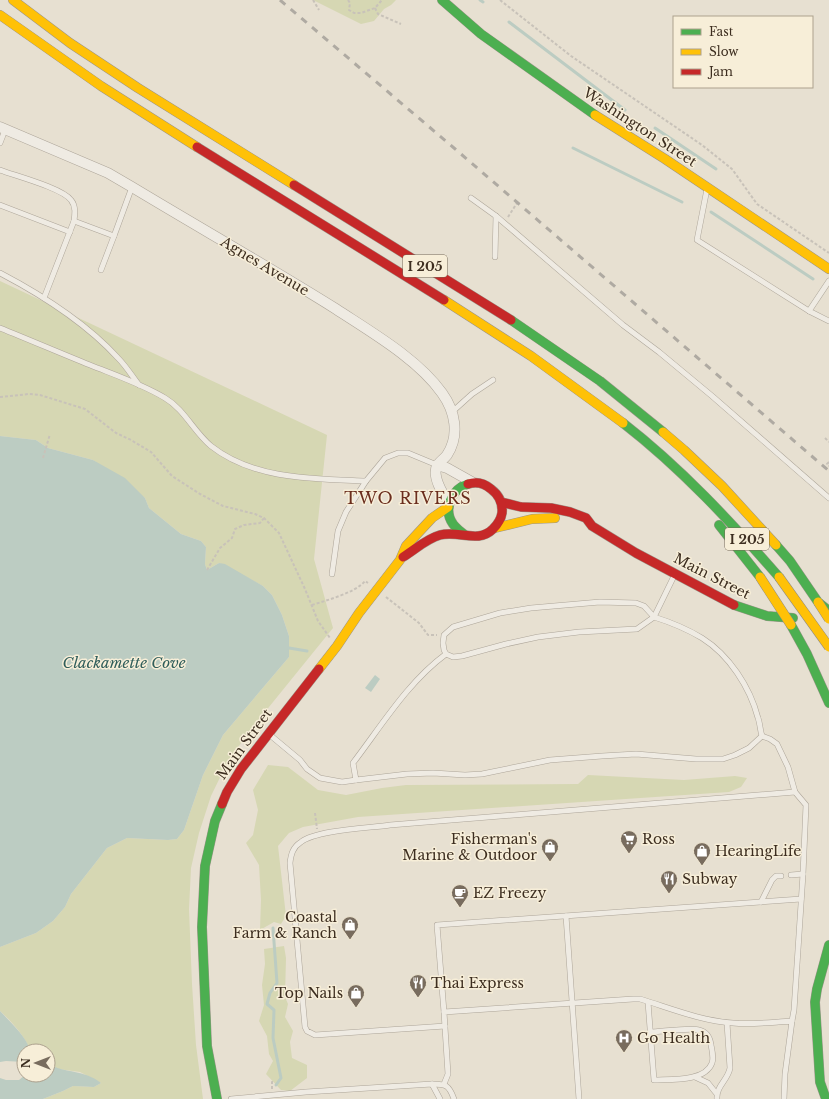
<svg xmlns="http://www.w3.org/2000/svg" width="829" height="1099" font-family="'Libre Baskerville',serif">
<rect width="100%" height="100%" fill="#e7e0d1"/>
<!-- green -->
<g fill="#d6d7b3">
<path d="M304 0H396L391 5 384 9 374 21 361 24 313 0Z"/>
<path d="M0 281 327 435 314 559 333 628 252 728 228 761 211 796 199 833 191 868 189 909 192 984 196 1045 203 1099H43L63 1091 73 1086 94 1087 101 1083 80 1072 58 1069 48 1064V1051H31C23 1034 13 1023 0 1011V947L36 933 53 921 65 907 71 894 107 848 127 838 168 840 177 839 184 830 203 775 223 735 289 657V636L282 615 272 595 263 586 219 563 207 570 205 564 206 547 201 541 181 534 149 508 145 498 93 460 48 448 36 440 0 436Z"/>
<path d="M268 765 288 767 318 790 346 795 382 788 406 785 578 784 588 775 684 780 735 776 747 778 741 787 729 792 358 817 303 827 289 833 278 846 286 916 281 924 274 922 260 930 261 900 259 865 246 843 253 835 258 810 253 790Z"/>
<path d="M284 946 286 958 285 997 288 1004 285 1017 293 1031 290 1042 292 1058 307 1065V1078L290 1091 281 1090 266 1074 273 1061 269 1054 267 1036 259 1021 264 1005 262 985 265 964 264 949Z"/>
</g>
<!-- water -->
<g fill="#bcccc2">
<path d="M0 436 36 440 48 448 93 460 125 478 145 498 149 508 181 534 201 541 206 547 205 564 207 570 219 563 225 564 263 586 272 595 282 615 289 636V657L223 735 203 775 184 830 177 839 168 840 127 838 107 848 71 894 65 907 53 921 36 933 0 947Z"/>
<path d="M375 675 380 679 371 692 365 688Z"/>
<path d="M0 1011C12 1024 24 1034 31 1051H24V1062L6 1061 0 1062Z"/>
<path d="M48 1064C67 1074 83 1069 101 1083L94 1087 73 1086 63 1091 43 1099H0V1078L6 1080H19L25 1075H48Z"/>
</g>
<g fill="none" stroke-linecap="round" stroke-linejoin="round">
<!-- stream -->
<g stroke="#bcccc2" stroke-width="3">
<path d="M480 0 483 2"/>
<path d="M509 22 625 110"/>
<path d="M655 128 716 169"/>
<path d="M573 148 682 202"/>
<path d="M711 212 813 279"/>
<path d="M289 648 307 651"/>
<path d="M273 928 277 983 270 993 267 1004 274 1010 273 1038 281 1078 276 1085"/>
</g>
<!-- lane casing -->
<g stroke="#ada599" stroke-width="6">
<g id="lane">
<path d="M0 143 5 130"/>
<path d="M0 170C16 176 62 188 71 200 76 206 75 214 74 221L44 298"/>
<path d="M707 189 697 240 809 311"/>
<path d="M471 198 496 216 623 325 659 352 712 396 829 498"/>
<path d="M0 205 70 232"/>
<path d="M74 221 114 236 132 187"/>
<path d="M495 257 496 216"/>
<path d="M101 270 114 236"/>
<path d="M0 273C42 295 86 323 118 358 126 366 132 376 139 385"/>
<path d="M829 281 809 311 829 321"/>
<path d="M0 328C30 340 60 353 90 365 115 375 142 384 165 398 184 409 194 432 211 446 254 480 315 479 366 481"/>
<path d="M452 412 472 394 493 380"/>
<path d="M332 574 338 531 346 512 366 481 385 458 398 453H408L437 465"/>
<path d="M600 602 636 603 644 606 654 617 637 629 579 632 538 637 506 644 462 656 453 657 446 654 444 650 443 643 444 635 453 627 500 613 531 608Z"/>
<path d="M446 654C408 682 382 725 353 763L356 780 407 774 433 773 465 775 482 774 550 760 602 756 636 754 696 759H723L735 755 749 748 762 736C760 730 760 723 758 718 750 687 729 655 702 638 687 629 670 622 654 617L675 574"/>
<path d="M270 735 300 760 307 769 320 778 342 782 356 780"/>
<path d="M762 736 770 739 777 744 788 767 795 792 806 805 803 874 794 1010 792 1021"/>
<path d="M791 875 803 874"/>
<path d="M761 902 772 880 776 876H781"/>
<path d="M566 916 579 1099"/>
<path d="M648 1002 654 1080C670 1079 705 1082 712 1063 714 1058 712 1050 711 1045 710 1037 707 1032 699 1030 691 1027 660 1032 650 1032"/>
<path d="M444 1012 437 925 801 899"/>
<path d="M445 1026 315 1035 307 1031 305 1027 290 863C291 854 293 847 301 842 316 830 370 828 390 825L795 792"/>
<path d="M695 1077 708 1083 716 1093"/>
<path d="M432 1084 440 1099"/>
<path d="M444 1084 448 1074 444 1012 633 999H640C670 1008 701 1021 733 1023 752 1025 773 1022 792 1021L785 1074 784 1099"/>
<path d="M231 1099 306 1092 432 1084C446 1084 449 1085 454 1099"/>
<path d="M717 1099C716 1086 728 1080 730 1068L727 1023"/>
</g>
</g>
<!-- street casing -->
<g stroke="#ada599" stroke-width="11">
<g id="street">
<path d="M0 127 108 173 132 187C200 228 269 267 336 309 371 332 418 359 442 393 455 411 460 435 447 455 444 459 439 462 437 466 432 475 442 495 449 501"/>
<path d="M437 465 447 468 472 482"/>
</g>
</g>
<!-- fast casing -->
<g stroke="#9c958a" stroke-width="10">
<g id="fast">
<path d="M442 0 481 34 595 115"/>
<path d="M511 320 600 381 663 432"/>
<path d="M623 423C681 468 731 522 779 577"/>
<path d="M719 525 760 577"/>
<path d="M465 535C461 532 456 528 453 524 443 510 451 489 468 484"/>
<path d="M776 545 790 561 818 602 829 611"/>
<path d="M734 605 767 616 793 618"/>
<path d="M791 625 807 654 829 703"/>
<path d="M217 1099 207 1046 202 927 205 866 215 821 222 804"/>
<path d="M826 1099 820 1082 815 1002 817 989 829 945"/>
</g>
</g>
<!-- slow casing -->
<g stroke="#9c958a" stroke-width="10">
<g id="slow">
<path d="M13 0 70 43 138 88 294 185"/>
<path d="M0 15 101 86 197 147"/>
<path d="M595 115 665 159 829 269"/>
<path d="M444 300 531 356 623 423"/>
<path d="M663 432 684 450 722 486 776 545"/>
<path d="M495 528 532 519 555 518"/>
<path d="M319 669 337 646 359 613 400 560 406 546 432 518 448 507"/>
</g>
</g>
<!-- jam casing -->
<g stroke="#9c958a" stroke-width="10">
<g id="jam">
<path d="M197 147 444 300"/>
<path d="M294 185 511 320"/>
<path d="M501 502 521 507 551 508 570 512 586 518 592 526 636 553 734 605"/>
<path d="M403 557C416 549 426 539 440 535 459 530 478 544 493 529 498 524 501 519 502 513 503 502 499 495 491 489 484 483 477 481 468 484"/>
<path d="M222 804 227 792 241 769 319 669"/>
</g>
</g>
<!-- path -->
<g stroke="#c8c2b9" stroke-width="2" stroke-dasharray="3 2" stroke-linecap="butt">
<path d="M313 0 319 10"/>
<path d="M348 0 350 3 349 10 354 13H361L375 8 382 0"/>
<path d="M500 0 571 56 702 145 732 169 757 204 829 253"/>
<path d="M375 8 378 14 401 24"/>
<path d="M508 217 517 203"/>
<path d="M0 397 29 394 40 395 85 409 116 433 131 440 151 452 172 476 200 494 223 506 255 514 264 518 279 533 305 589 318 621 330 638"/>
<path d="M825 438 829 442"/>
<path d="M43 458 50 434"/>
<path d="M829 462 827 464 829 466"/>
<path d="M207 570 220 548 232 538 235 529 244 525 260 523 264 518"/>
<path d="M386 597 419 623 428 635H437"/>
<path d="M312 605C327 600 355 593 365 581L368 583"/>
<path d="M315 813 317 829"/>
<path d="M272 1089V1082H275"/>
</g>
<!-- lane -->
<use href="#lane" stroke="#efebe3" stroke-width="5"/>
<!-- street -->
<use href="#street" stroke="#efebe3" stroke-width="10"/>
<!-- fast -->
<use href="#fast" stroke="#4caf50" stroke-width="9"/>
<!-- slow -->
<use href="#slow" stroke="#ffc107" stroke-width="9"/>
<!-- jam -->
<use href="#jam" stroke="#c62828" stroke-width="9"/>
<!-- rail -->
<path stroke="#afaaa2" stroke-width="3" stroke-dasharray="7 7" stroke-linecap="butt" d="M280 0 454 148 829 471"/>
<!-- slow-bridge casing -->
<g stroke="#928b80" stroke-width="10" stroke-linecap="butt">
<g id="slow-bridge">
<path d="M760 577 791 625"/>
<path d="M779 577 829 647"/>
<path d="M818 602 829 619"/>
</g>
</g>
<!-- slow-bridge -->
<use href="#slow-bridge" stroke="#ffc107" stroke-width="9"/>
</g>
<!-- icons -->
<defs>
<g id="supermarket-pin" transform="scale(0.9)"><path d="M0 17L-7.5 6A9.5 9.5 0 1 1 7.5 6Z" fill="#786c5e" stroke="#f7eed8"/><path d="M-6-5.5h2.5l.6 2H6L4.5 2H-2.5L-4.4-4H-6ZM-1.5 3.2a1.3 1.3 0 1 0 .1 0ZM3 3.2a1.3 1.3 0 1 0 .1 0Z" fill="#fff"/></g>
<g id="shop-pin" transform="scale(0.9)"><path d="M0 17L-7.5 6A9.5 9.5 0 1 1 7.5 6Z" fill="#786c5e" stroke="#f7eed8"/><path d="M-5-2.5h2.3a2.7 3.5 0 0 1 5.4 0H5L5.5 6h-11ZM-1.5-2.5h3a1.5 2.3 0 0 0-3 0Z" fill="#fff"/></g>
<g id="restaurant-pin" transform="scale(0.9)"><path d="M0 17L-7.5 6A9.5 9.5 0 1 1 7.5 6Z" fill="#786c5e" stroke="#f7eed8"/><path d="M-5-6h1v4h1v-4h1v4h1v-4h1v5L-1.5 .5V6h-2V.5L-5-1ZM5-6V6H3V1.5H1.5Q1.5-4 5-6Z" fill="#fff"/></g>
<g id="cafe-pin" transform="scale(0.9)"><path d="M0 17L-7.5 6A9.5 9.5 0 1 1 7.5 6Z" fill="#786c5e" stroke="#f7eed8"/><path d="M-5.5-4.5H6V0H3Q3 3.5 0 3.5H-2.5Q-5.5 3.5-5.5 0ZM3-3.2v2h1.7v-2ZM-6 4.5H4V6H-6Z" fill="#fff"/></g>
<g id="hospital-pin" transform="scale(0.9)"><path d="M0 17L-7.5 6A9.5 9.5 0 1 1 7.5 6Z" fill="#786c5e" stroke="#f7eed8"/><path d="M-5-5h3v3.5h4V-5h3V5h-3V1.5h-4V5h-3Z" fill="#fff"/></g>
</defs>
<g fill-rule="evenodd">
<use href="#supermarket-pin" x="629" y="839"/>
<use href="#shop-pin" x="550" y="847"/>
<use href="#shop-pin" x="702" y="851"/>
<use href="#restaurant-pin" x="669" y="879"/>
<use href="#cafe-pin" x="460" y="893"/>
<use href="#shop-pin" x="350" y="925"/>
<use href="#restaurant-pin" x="418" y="983"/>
<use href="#shop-pin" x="356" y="993"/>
<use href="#hospital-pin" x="624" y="1038"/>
</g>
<g text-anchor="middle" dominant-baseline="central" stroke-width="3" stroke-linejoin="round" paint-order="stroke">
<!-- shield labels -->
<g fill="#f7eed8" stroke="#756857" stroke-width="1">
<rect x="403" y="255" width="44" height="22" rx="3"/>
<rect x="725" y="528" width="44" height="22" rx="3"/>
</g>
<g font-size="13" font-weight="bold" fill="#3d2e20">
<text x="425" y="266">I 205</text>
<text x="747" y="539">I 205</text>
</g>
<!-- street labels -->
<g font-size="14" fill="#3d2e20" stroke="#f7eed8">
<text transform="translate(640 127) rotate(33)">Washington Street</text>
<text transform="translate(265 266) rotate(31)">Agnes Avenue</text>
<text transform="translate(712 576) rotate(27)">Main Street</text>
<text transform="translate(244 744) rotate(-54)">Main Street</text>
</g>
<!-- poi labels -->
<g font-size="14" fill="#3d2e20" stroke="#f7eed8" text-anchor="start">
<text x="537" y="839" text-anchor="end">Fisherman's<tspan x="537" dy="16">Marine &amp; Outdoor</tspan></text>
<text x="642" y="839">Ross</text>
<text x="715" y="851">HearingLife</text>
<text x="682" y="879">Subway</text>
<text x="473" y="893">EZ Freezy</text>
<text x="337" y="917" text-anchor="end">Coastal<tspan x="337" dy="16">Farm &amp; Ranch</tspan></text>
<text x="431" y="983">Thai Express</text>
<text x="343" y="993" text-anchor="end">Top Nails</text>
<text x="637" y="1038">Go Health</text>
</g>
<!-- water labels -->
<g font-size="15" font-style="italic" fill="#2f5d5a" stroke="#f7eed8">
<text x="124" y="662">Clackamette Cove</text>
</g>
<!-- quarter labels -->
<g font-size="16" letter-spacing="1" fill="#6b2e1e" stroke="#f7eed8">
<text x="408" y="498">TWO RIVERS</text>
</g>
</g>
<!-- legend -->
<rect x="673" y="16" width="140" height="72" fill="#f7eed8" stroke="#ada18e"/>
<rect x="681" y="29" width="20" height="6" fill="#4caf50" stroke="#ada18e"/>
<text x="709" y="36" font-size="12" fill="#3d2e20">Fast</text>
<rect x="681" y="49" width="20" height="6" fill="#ffc107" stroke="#ada18e"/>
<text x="709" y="56" font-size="12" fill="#3d2e20">Slow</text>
<rect x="681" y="69" width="20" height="6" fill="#c62828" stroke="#ada18e"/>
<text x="709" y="76" font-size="12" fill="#3d2e20">Jam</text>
<!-- north arrow -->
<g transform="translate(36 1063) rotate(270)"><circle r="19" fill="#f7eed8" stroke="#ada18e"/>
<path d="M0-3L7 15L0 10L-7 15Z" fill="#786c5e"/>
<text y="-6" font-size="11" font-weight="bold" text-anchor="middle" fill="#3d2e20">N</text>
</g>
</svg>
